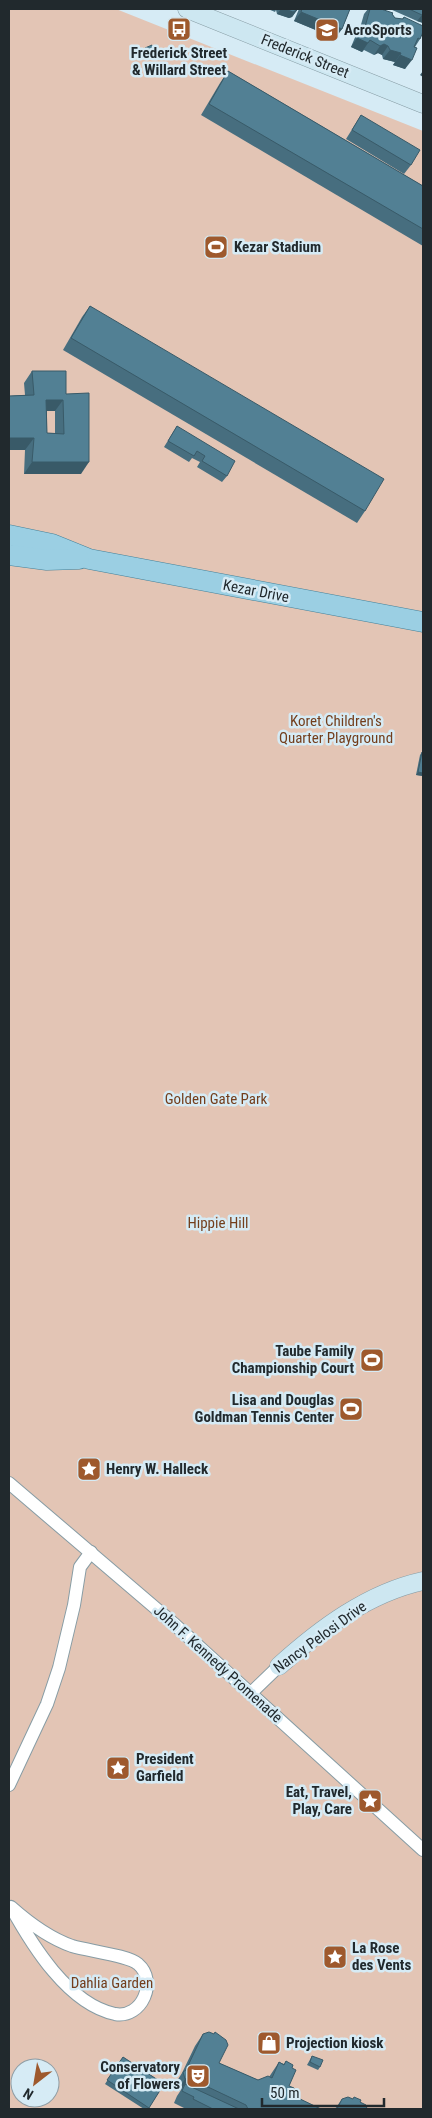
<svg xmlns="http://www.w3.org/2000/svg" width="432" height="2118" font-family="'Roboto Condensed',sans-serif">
<rect width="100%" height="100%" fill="#d6ebf5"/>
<!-- green -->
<path fill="#e3c5b5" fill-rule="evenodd" d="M9 9H116L423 131V2109H9ZM20 2068H50V2098H20Z"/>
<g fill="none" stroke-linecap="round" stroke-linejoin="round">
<!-- street casing -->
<g stroke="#879ca4" stroke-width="14">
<g id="street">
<path d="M9 1483 173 1623 423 1850"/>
<path d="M251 1693 279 1666"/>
<path d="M9 1785 47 1704 59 1668 74 1605 80 1567 91 1552"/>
<path d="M11 1907C29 1923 49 1938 72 1946 88 1951 128 1955 138 1964 158 1981 142 2019 115 2014 68 2004 32 1945 11 1907Z"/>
</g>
</g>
<!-- secondary casing -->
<g stroke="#879ca4" stroke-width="19">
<g id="secondary">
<path d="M187 9 423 104"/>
<path d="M279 1666C320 1629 368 1593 423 1581"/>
</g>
</g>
<!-- primary casing -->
<g stroke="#458098" stroke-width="21">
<g id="primary">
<path d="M9 535 52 544 89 559 423 622"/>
<path d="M9 555 47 560 79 559"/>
</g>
</g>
<!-- street -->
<use href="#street" stroke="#fff" stroke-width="12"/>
<!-- secondary -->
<use href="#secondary" stroke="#cde7f1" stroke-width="18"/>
<!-- primary -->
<use href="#primary" stroke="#9bcfe3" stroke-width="20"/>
</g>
<!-- wall -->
<g fill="#476e7f" fill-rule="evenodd">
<path d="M260 9H298L292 17 289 18 277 14 276 10 275 12 268 9 261 10Z"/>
<path d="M299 9H350L342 29 335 38 294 21Z"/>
<path d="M368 9H381L392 14 395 18 402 19 404 17 420 39 415 47 405 69 393 65 395 62 383 59 382 55 378 53 374 55 364 50 362 52 351 47 356 35 360 28 364 14Z"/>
<path d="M390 9H423V23L417 21Z"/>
<path d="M145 48 152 56 145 58 142 51Z"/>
<path d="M228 71 423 186V246L201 115 220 83Z"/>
<path d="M361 115 411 165 404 174 346 139Z"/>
<path d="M90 306 365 511 357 523 63 350 82 317Z"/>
<path d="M32 371 66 394 81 474H24L25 450H9V396L25 395 24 383ZM47 411H55V433H47Z"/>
<path d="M177 426 227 476 222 482 197 467 200 462 192 458 189 462 164 447Z"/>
<path d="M422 752H423V776L416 775 420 755Z"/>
<path d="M203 2034 219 2063 258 2080 269 2077 279 2062 284 2064 286 2061 292 2068 289 2086 298 2098 321 2109H186L174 2103 177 2096 181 2090 177 2091 175 2084 182 2073 195 2046Z"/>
<path d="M267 2035 275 2046 273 2049 262 2044Z"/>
<path d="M312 2056 320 2067 318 2070 307 2065Z"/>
<path d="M123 2057 164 2084 148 2109H144L105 2084Z"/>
<path d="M342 2099 360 2102 367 2109H335Z"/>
</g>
<!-- shaded-wall -->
<g fill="#395a68">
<path d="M281 9H285L297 10 292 17 289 18 277 14Z"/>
<path d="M301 12 342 29 335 38 294 21Z"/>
<path d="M422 15H423V23L417 21Z"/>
<path d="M357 38 368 43 362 52 351 47Z"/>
<path d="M384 44 388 46 382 55 378 53 374 55 380 46Z"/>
<path d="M390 50 401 53 395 62 383 59Z"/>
<path d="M155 52 152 56 145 58 147 55Z"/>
<path d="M400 55 412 60 405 69 393 65Z"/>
<path d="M423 71V77L420 75Z"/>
<path d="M46 400H63L55 411H38Z"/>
<path d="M9 438H34L25 450H9Z"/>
<path d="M32 462H89L81 474H24Z"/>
<path d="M418 772 423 773V776L416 775Z"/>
<path d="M189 2078 181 2090 177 2091 185 2079Z"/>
</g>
<!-- building -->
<g fill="#528094" stroke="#395a68" fill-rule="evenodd">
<path d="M285 9H298L297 10 293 12Z"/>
<path d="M302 9H350L342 29 301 12Z"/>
<path d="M370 9H381L393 13 392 14 395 18 403 19 404 17 423 26V32L420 39 418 38 414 47 417 48 412 60 400 55 401 53 390 50 388 46 384 44 380 46 370 40 368 43 357 38 362 26 365 27Z"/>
<path d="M409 9H423V15H422Z"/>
<path d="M152 45 155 52 147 55 145 48Z"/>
<path d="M228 71 423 186V229L209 104Z"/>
<path d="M361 115 420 150 411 165 352 130Z"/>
<path d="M90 306 384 479 365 511 71 338Z"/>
<path d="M32 371H66V394L89 393V462H32L34 438H9V396L34 395ZM46 400H63L64 434 47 433Z"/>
<path d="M177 426 235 461 227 476 202 461 205 456 197 451 194 456 168 441Z"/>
<path d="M422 752H423V773L418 772Z"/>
<path d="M209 2032 214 2034 215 2032 226 2040 228 2045 219 2063 258 2080 268 2076 272 2078 279 2062 284 2065 286 2061 293 2065 292 2068 296 2070 289 2086 294 2088 298 2098 321 2109H248L246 2105 189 2078 185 2079 183 2072 186 2070 203 2034Z"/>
<path d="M267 2035 278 2039 275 2046 265 2041Z"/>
<path d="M312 2056 323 2060 320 2067 310 2062Z"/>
<path d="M123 2057 164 2084 149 2108 107 2080Z"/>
<path d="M185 2084 239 2109H213L193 2099 194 2097 182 2091Z"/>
<path d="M348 2097 353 2099 354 2097 361 2100 360 2102 366 2105 367 2109H337L342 2099Z"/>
</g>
<!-- icons -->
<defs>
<g id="bus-square" transform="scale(1.25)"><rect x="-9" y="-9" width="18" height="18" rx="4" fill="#9e592d" stroke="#d6ebf5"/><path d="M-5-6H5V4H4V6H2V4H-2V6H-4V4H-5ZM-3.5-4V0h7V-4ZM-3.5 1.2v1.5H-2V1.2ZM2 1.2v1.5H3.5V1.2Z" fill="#fff"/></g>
<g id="school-square" transform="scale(1.25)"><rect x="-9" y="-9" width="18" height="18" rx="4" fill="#9e592d" stroke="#d6ebf5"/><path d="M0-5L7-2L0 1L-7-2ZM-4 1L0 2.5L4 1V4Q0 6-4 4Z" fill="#fff"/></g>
<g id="stadium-square" transform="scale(1.25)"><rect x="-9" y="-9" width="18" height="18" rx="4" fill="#9e592d" stroke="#d6ebf5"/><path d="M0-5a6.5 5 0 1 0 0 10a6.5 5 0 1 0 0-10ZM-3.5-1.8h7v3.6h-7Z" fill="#fff"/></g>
<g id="sight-square" transform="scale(1.25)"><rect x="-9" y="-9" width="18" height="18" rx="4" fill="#9e592d" stroke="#d6ebf5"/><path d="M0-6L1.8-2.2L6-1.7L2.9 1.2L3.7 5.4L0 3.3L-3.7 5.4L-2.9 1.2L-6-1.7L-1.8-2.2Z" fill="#fff"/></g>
<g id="shop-square" transform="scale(1.25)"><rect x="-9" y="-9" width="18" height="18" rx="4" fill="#9e592d" stroke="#d6ebf5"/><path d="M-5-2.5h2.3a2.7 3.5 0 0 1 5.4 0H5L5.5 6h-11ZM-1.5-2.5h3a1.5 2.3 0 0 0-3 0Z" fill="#fff"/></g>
<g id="theatre-square" transform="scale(1.25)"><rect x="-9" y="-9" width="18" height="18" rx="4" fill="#9e592d" stroke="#d6ebf5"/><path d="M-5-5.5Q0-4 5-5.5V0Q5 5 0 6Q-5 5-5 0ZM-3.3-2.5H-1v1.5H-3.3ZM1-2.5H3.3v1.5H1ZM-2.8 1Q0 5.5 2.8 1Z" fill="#fff"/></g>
</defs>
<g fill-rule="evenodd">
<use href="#bus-square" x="179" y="29"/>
<use href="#school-square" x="327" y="30"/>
<use href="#stadium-square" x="216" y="247"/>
<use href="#stadium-square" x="372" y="1360"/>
<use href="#stadium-square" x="351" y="1409"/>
<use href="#sight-square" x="89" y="1469"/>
<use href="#sight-square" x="118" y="1768"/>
<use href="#sight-square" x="370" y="1801"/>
<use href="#sight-square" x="335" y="1957"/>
<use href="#shop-square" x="269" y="2043"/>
<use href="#theatre-square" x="198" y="2076"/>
</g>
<g text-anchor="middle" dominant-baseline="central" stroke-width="5" stroke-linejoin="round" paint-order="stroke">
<!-- poi labels -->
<g font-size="15" font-weight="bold" fill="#21292d" stroke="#d6ebf5" text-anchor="start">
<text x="344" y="30">AcroSports</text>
<text x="179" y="53" text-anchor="middle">Frederick Street<tspan x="179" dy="17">&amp; Willard Street</tspan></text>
<text x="234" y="247">Kezar Stadium</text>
<text x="354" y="1351" text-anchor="end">Taube Family<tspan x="354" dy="17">Championship Court</tspan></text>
<text x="334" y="1400" text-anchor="end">Lisa and Douglas<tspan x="334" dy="17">Goldman Tennis Center</tspan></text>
<text x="106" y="1469">Henry W. Halleck</text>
<text x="136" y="1759">President<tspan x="136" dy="17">Garfield</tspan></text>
<text x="352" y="1792" text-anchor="end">Eat, Travel,<tspan x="352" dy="17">Play, Care</tspan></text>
<text x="352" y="1948">La Rose<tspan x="352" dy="17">des Vents</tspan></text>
<text x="286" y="2043">Projection kiosk</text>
<text x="180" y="2067" text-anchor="end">Conservatory<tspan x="180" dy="17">of Flowers</tspan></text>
</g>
<!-- street labels -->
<g font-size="15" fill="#21292d" stroke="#d6ebf5">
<text transform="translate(305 56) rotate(22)">Frederick Street</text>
<text transform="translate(256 591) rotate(11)">Kezar Drive</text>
<text transform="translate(320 1637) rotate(-36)">Nancy Pelosi Drive</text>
<text transform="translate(218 1664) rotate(42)">John F. Kennedy Promenade</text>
</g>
<!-- park labels -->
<g font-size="15" fill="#733e1c" stroke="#d6ebf5">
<text x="336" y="721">Koret Children's<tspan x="336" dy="17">Quarter Playground</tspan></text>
<text x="216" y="1099">Golden Gate Park</text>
<text x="218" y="1223">Hippie Hill</text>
<text x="112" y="1983">Dahlia Garden</text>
</g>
</g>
<!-- border -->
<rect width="432" height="2118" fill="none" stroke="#21292d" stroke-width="20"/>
<!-- north arrow -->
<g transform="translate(35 2083) rotate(211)"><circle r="24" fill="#d6ebf5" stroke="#8e9da5"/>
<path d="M0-4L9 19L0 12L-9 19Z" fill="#9e592d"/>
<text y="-8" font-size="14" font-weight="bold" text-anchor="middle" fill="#21292d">N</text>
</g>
<!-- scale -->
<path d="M262 2098v8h122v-8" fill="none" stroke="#21292d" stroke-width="2.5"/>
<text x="270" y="2098" font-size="15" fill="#21292d" stroke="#d6ebf5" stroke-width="4" paint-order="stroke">50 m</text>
</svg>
